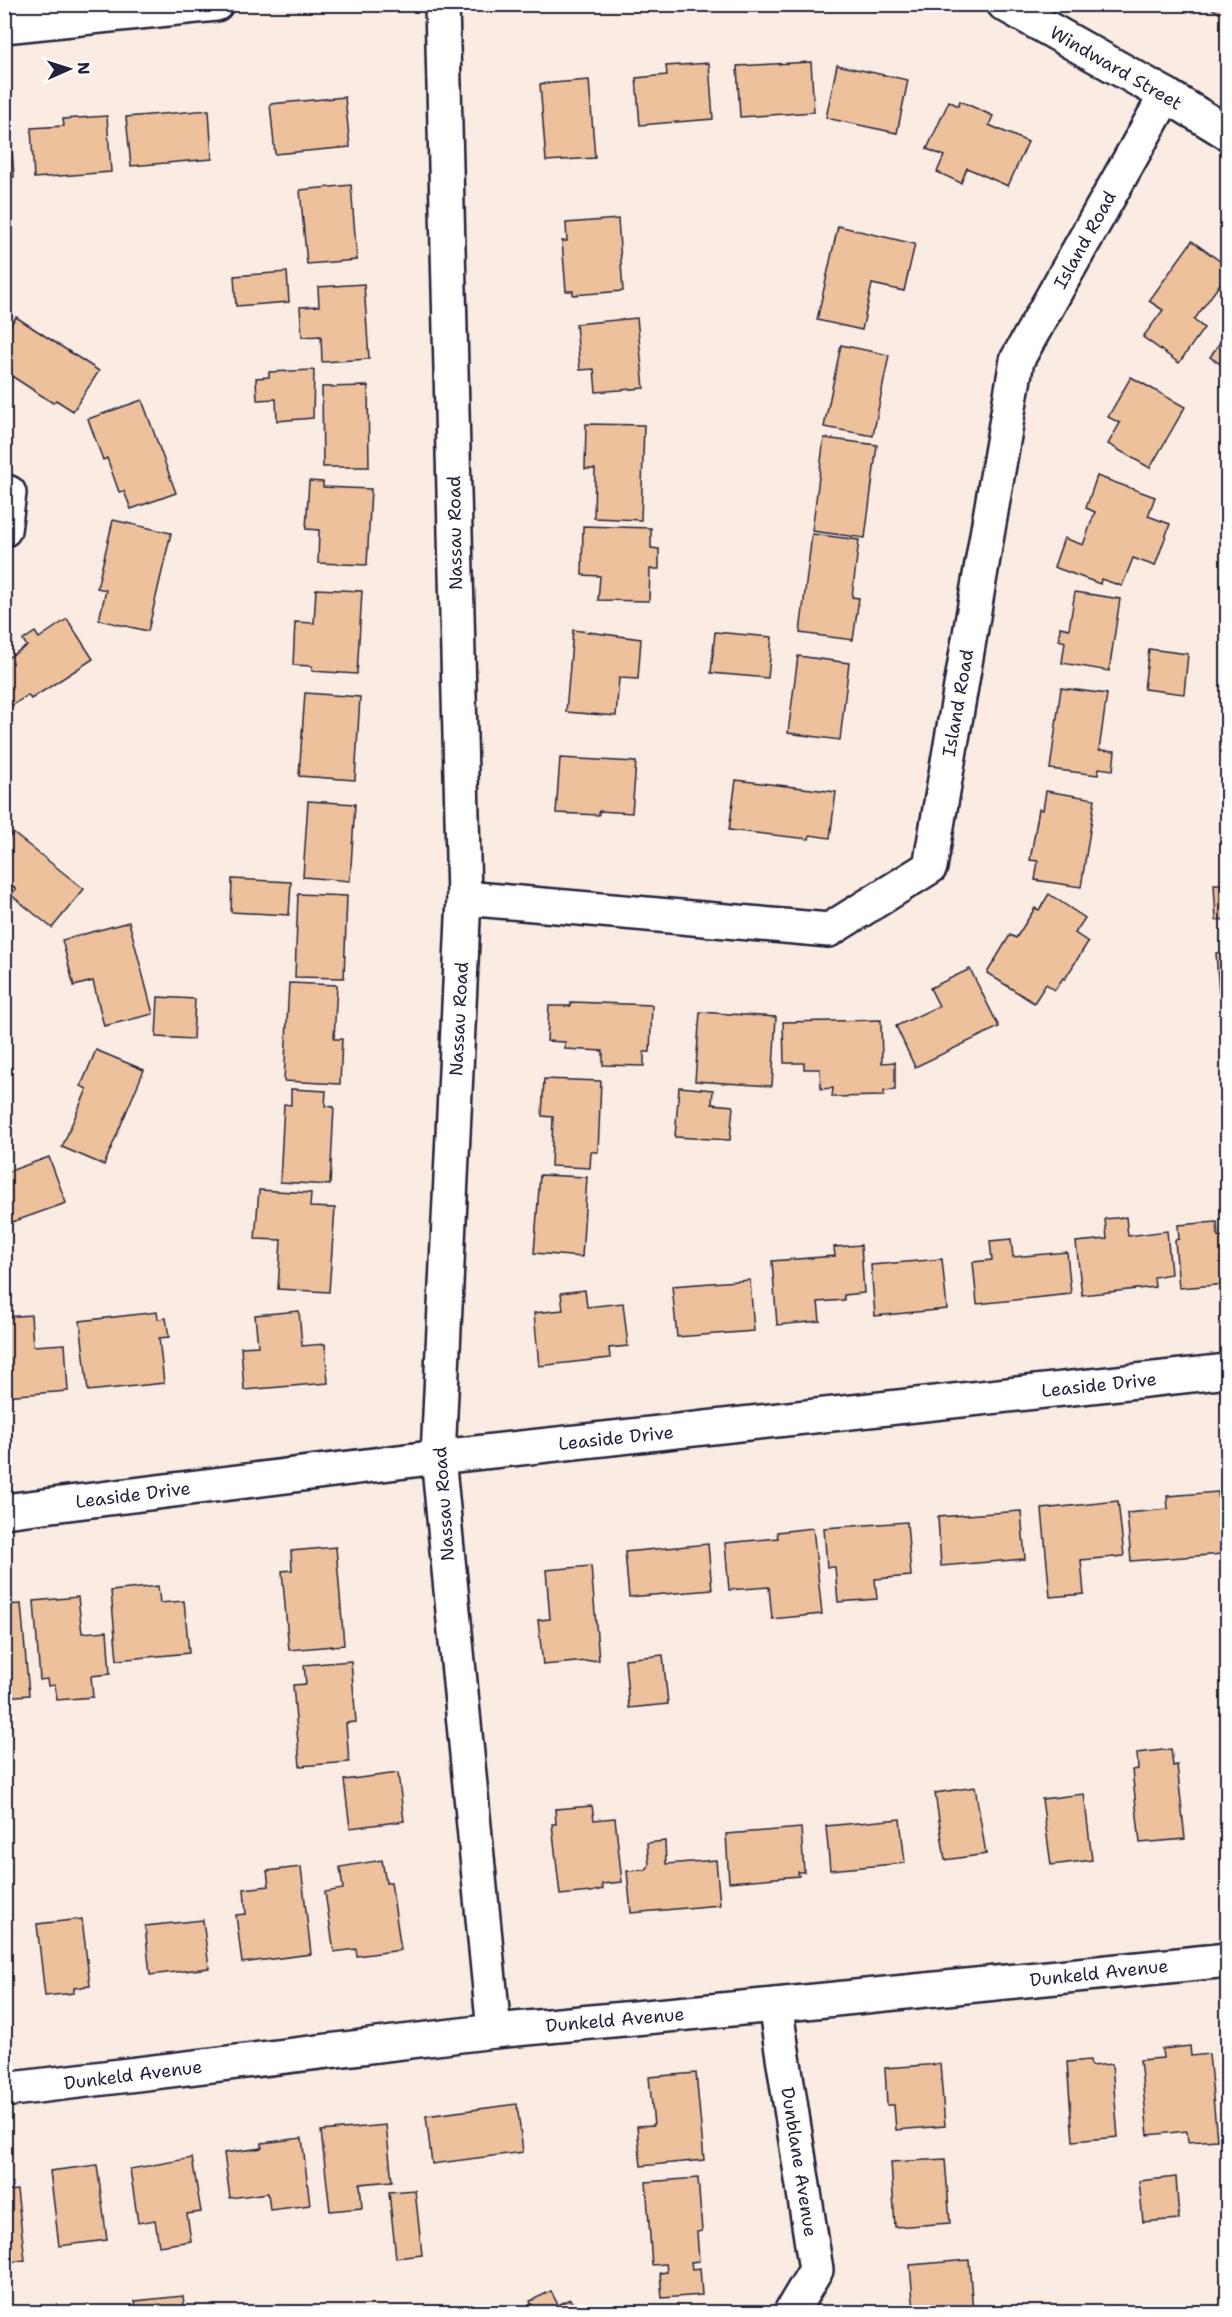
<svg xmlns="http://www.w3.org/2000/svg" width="1232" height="2317" font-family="'Shantell Sans',sans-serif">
<rect width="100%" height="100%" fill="#faece2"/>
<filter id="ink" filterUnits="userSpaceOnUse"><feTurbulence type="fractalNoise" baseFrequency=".0167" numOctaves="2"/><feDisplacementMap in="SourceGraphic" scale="12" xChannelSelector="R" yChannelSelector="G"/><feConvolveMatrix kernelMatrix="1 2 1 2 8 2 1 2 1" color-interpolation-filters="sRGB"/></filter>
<g filter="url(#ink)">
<!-- building -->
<g fill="#eec19d" stroke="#22223b" stroke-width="1.5">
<path d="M1211 4H1228V18L1209 7Z"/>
<path d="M811 62 814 112 740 117 737 66Z"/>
<path d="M709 63 713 119 640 125 636 78 667 75 666 66Z"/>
<path d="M837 65 908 80 897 133 826 118Z"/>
<path d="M589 80 595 158 546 161 540 84Z"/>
<path d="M345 97 350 147 275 154 270 104Z"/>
<path d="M949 101 958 106 960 101 993 116 989 125 1028 142 1008 186 967 168 961 183 937 172 944 156 927 149Z"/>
<path d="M209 110 212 159 131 166 126 117Z"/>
<path d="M107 116 111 172 34 178 31 128 64 126 63 119Z"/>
<path d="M4 123H10L14 177H4Z"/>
<path d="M351 185 357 260 307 264 300 190Z"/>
<path d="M618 219 623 291 573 295V291H566L562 241H567L566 223Z"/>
<path d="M838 226 915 244 904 291 872 284 862 330 817 320Z"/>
<path d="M1192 241 1228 267V273L1194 320 1204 328 1179 363 1143 337 1163 310 1149 301Z"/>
<path d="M287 272 289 302 236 306 234 276Z"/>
<path d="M364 284 369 359 322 362 321 336 302 337 300 307 319 306 318 287Z"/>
<path d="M16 317 99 371 73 411 56 400 53 403 4 371V334Z"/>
<path d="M637 318 644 388 596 392 594 369 580 370 576 324Z"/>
<path d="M1228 331V369L1210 357Z"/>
<path d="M841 345 889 355 873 436 824 427Z"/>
<path d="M314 370 313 418 277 421 276 399 257 400 256 378 269 377V372Z"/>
<path d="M1131 377 1185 407 1150 468 1108 444 1120 423 1108 417Z"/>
<path d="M368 386 369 467H323L322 387Z"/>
<path d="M142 400 176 493 131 509 124 491 119 492 107 458 103 460 88 419Z"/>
<path d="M586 424 644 425 641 520 594 518 595 469H585Z"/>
<path d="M824 438 877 445 865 538 812 531Z"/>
<path d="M1097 476 1155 497 1148 516 1170 524 1155 566 1133 558 1122 586 1101 579 1100 584 1054 567 1064 538 1083 545 1095 512 1086 508Z"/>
<path d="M309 481 323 482V487L371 489 367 565 318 563 319 530 306 529Z"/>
<path d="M113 520 171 533 148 631 99 620 106 590 97 588Z"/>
<path d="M583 526 651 528V548L659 549V569H650L649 601 598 600 600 576 582 575Z"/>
<path d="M812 534 859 540 852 597 859 598 853 640 800 633Z"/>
<path d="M316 589 362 591 357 674 312 671V666L293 665 295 622 314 623Z"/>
<path d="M1075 592 1120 599 1109 671 1062 663 1065 642 1059 640 1060 627 1069 629Z"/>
<path d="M67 619 93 659 31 699 28 695 10 707 4 698V660L27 646 23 640 35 632 39 638Z"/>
<path d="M573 630 641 639 638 679 619 678 616 716 566 712Z"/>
<path d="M715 632 772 637 768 678 711 673Z"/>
<path d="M1149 649 1188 654 1184 694 1144 689Z"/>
<path d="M798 656 849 663 840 740 788 733Z"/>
<path d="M1061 688 1107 694 1099 750 1115 751 1113 770 1099 768 1098 775 1050 769Z"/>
<path d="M305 693 360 697 355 780 299 776Z"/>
<path d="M560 758 636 762 632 813 599 811V815L556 813Z"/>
<path d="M736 780 836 792 830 838 810 835 809 839 729 830Z"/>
<path d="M1046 791 1095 799 1081 887 1035 880 1038 861 1030 860 1039 809 1043 810Z"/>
<path d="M308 801 355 804 350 881 303 877Z"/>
<path d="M13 833 84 889 52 928 11 895 16 889 4 880V844Z"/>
<path d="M232 879 291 882 289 915 231 912Z"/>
<path d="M1214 884H1228V919L1216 920Z"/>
<path d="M298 894 347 896 344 978 295 977Z"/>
<path d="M1049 894 1085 918 1075 933 1088 942 1065 979 1063 978 1055 990 1046 984 1034 1003 987 973 1010 935 1016 938 1035 908 1039 910Z"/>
<path d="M129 922 153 1014 104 1026 93 981 74 986 62 940Z"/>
<path d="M1228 952V993H1219L1216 953Z"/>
<path d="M970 969 999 1027 915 1067 896 1026 939 1006 930 988Z"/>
<path d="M289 983 337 985 334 1039H342L340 1084 284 1081Z"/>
<path d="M158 997 195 999 193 1039 156 1037Z"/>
<path d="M571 1002 652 1005 650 1052H644V1066L603 1065V1051L565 1049V1042L547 1041 549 1006H571Z"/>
<path d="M700 1012 776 1017 772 1086 695 1081Z"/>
<path d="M881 1020 882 1063 895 1062V1090L884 1091V1096L832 1097 833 1088 821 1089 820 1069H804V1063H784L783 1022Z"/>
<path d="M96 1050 144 1070 104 1165 62 1147 87 1089 81 1086Z"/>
<path d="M544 1079 601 1081 598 1152H591L590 1168 551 1166 553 1117 542 1116Z"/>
<path d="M679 1087 713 1090 712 1104 733 1106 730 1140 675 1137Z"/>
<path d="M291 1089 326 1091 325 1106 334 1107 330 1185 280 1182 284 1104 291 1105Z"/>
<path d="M49 1157 66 1203 4 1225V1173Z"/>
<path d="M540 1175 587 1177 582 1257 534 1253Z"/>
<path d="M259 1190 311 1193 310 1207 335 1208 329 1292 278 1289 281 1240 255 1239Z"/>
<path d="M1126 1217 1128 1236 1167 1231 1171 1274 1154 1277 1155 1287 1082 1295 1076 1242 1107 1239 1105 1219Z"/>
<path d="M1217 1222 1218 1237 1228 1236V1284L1179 1288 1175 1240 1179 1239 1178 1225Z"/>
<path d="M1011 1239 1013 1257 1067 1252 1071 1294 977 1304 973 1262 992 1260 990 1241Z"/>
<path d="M861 1245 864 1293 844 1295V1300L818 1302 820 1321 777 1325 772 1261 835 1256 834 1247Z"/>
<path d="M942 1259 947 1309 875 1316 871 1265Z"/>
<path d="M750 1280 754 1331 677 1337 672 1286Z"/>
<path d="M585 1290 587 1307 623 1303 628 1346 609 1348 610 1358 539 1366 534 1313 563 1310 561 1293Z"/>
<path d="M299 1311 302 1346 325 1344 328 1383 244 1390 241 1347 258 1346 255 1315Z"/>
<path d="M157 1312 158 1319 166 1318 169 1337 159 1338 164 1383 88 1391 80 1321Z"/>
<path d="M31 1315 33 1346 65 1344 68 1391 4 1396V1317Z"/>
<path d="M1218 1492 1223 1554 1131 1561 1127 1513 1168 1509 1167 1496Z"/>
<path d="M1118 1501 1124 1556 1081 1560 1084 1594 1050 1597 1042 1509Z"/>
<path d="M1021 1511 1025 1559 941 1566 938 1517Z"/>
<path d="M907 1522 911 1576 875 1579 877 1599 838 1602 835 1567H827L824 1528Z"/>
<path d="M813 1528 822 1614 772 1619 769 1587 729 1590 725 1543 778 1538 777 1532Z"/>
<path d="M708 1544 712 1590 629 1597 625 1552Z"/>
<path d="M336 1547 344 1645 289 1650 282 1571 292 1570 291 1551Z"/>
<path d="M591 1566 599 1660 543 1665 538 1620 550 1619 546 1570Z"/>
<path d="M158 1586 160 1603 184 1601 189 1653 117 1660 111 1591Z"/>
<path d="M78 1597 82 1633 107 1631 110 1674 91 1676 93 1697 57 1700 55 1685 48 1686 47 1679 40 1680 34 1601Z"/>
<path d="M21 1604 29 1695 4 1697V1605Z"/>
<path d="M663 1655 668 1704 629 1708 625 1659Z"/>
<path d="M351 1661 356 1722 346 1723 349 1762 300 1766 293 1685 306 1684 304 1665Z"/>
<path d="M1171 1749 1173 1766 1177 1765 1185 1839 1140 1843 1132 1770 1138 1769 1137 1753Z"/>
<path d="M398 1773 404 1821 350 1828 344 1780Z"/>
<path d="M975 1787 986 1854 945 1860 935 1793Z"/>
<path d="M1084 1794 1092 1860 1051 1865 1042 1799Z"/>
<path d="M592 1806 594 1820 615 1818 622 1882 602 1884 603 1889 591 1892 560 1895 552 1824H556L555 1809Z"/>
<path d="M900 1819 905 1863 830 1870 826 1826Z"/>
<path d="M801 1828 804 1872H798L799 1876 729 1882 726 1834Z"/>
<path d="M665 1841 666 1864 716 1860 720 1905 631 1913 627 1871 646 1870 649 1865 647 1843Z"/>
<path d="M382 1860 386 1883 391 1882 401 1950 357 1956 356 1949 334 1952 325 1892 343 1889 340 1867Z"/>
<path d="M301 1867 311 1954 242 1963 236 1915 246 1914 244 1889 269 1886 267 1871Z"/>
<path d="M82 1919 90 1986 74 1988V1993L45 1996 37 1924Z"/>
<path d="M203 1920 209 1968 150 1975 145 1926Z"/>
<path d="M1190 2046 1191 2056 1209 2054 1217 2140 1188 2142 1187 2131 1148 2135 1140 2060 1163 2058 1162 2049Z"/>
<path d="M1090 2060 1091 2066 1112 2064 1118 2137 1073 2141 1067 2062Z"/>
<path d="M940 2064 945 2126 896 2130 894 2105H887L885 2068Z"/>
<path d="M696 2073 704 2160 641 2166 637 2126 654 2125 649 2077Z"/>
<path d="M517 2104 523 2152 432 2164 426 2116Z"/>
<path d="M386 2125 392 2181 360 2184 362 2208 330 2211 321 2131Z"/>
<path d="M302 2138 310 2205 270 2210 268 2193 230 2198 224 2153 262 2148V2143Z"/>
<path d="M192 2158 201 2212 187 2214 191 2241 159 2246 155 2220 138 2223 130 2169Z"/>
<path d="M945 2159 950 2223 895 2227 891 2162Z"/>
<path d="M97 2165 107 2240 59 2246 50 2171Z"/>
<path d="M1176 2177 1179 2219 1143 2222 1139 2181Z"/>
<path d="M698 2178 702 2231 697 2232 699 2261 691 2262 692 2269 700 2268 702 2295 662 2298 660 2273 667 2272 666 2264 652 2265 646 2182Z"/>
<path d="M17 2190 25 2260 4 2263V2192Z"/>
<path d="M415 2190 422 2255 396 2258 389 2192Z"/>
<path d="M969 2260 973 2312H914L910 2265Z"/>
<path d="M551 2291 558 2305 570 2299 577 2312H535L530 2301Z"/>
<path d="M183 2296 185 2312H137L135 2301Z"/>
</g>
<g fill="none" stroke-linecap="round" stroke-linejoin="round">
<!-- street casing -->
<g stroke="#22223b" stroke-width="38">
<g id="street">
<path d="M442 4 464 898 438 1457 494 2031"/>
<path d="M1004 4 1166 95 1228 133"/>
<path d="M4 26 216 4"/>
<path d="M4 491 9 493 4 530"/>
<path d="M464 898 829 930 930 867 1017 360 1166 95"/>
<path d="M4 1511 438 1457 1228 1371"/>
<path d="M775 2005 816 2270 791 2312"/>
<path d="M4 2090 494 2031 775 2005 1228 1960"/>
</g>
</g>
<!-- street -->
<use href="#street" stroke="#fff" stroke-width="33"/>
</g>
</g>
<g text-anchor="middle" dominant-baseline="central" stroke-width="6" stroke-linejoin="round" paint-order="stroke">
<!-- street labels -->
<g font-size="18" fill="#22223b" stroke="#fff">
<text transform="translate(1116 68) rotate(30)">Windward Street</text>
<text transform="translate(1085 240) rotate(-61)">Island Road</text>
<text transform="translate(455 533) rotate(-91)">Nassau Road</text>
<text transform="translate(958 703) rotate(-80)">Island Road</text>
<text transform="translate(459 1019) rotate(-87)">Nassau Road</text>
<text transform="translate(1099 1385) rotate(-6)">Leaside Drive</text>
<text transform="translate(616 1438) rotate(-6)">Leaside Drive</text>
<text transform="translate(133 1495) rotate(-7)">Leaside Drive</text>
<text transform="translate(444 1504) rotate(-94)">Nassau Road</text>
<text transform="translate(1099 1973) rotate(-6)">Dunkeld Avenue</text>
<text transform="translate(615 2020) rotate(-5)">Dunkeld Avenue</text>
<text transform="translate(133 2075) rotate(-7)">Dunkeld Avenue</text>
<text transform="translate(799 2162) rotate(81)">Dunblane Avenue</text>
</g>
</g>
<!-- margin -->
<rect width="1232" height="2317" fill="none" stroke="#fff" stroke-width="24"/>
<rect x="12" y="12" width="1208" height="2293" fill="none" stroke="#22223b" stroke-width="2" filter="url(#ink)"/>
<!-- north arrow -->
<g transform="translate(69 69) rotate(87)" stroke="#ffffff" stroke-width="4.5" paint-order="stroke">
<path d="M0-4.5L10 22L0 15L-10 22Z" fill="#22223b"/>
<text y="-9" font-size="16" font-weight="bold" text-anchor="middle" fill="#22223b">N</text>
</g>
</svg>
